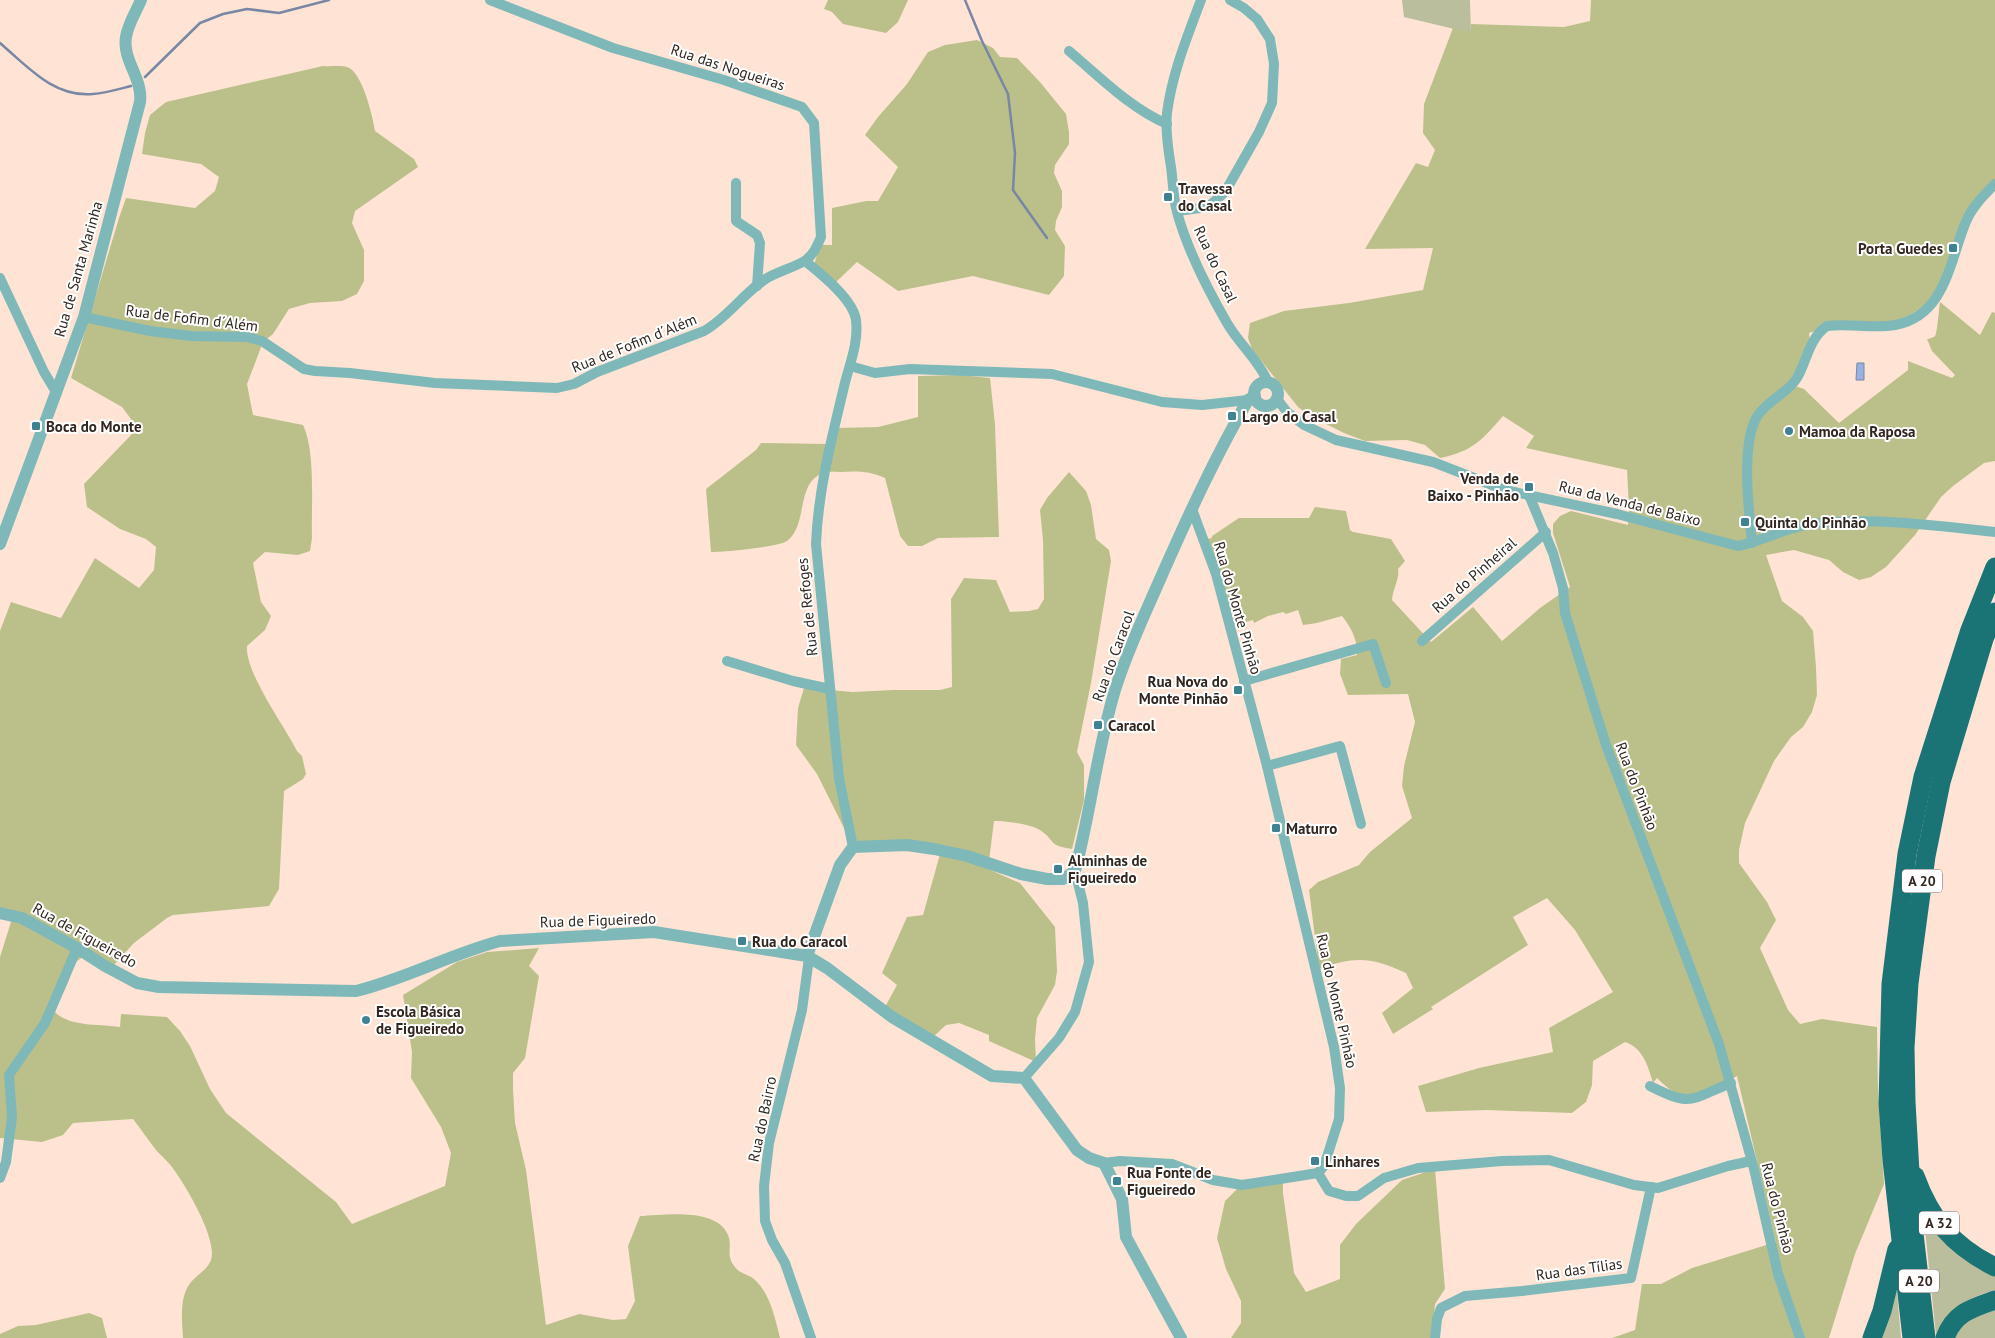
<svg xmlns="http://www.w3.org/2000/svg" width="1995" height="1338" font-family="'PT Sans',sans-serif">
<rect width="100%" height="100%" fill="#ffe4d5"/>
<!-- green -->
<g fill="#bbbe9d">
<path d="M1402 0H1470L1471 33 1404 17Z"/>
<path d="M1923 1210 1995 1270V1291C1969 1294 1949 1314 1936 1335Z"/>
<path d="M1896 1281 1901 1338H1881Z"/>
<path d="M1995 1307V1338H1953L1967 1319Z"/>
</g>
<!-- forest -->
<g fill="#bbc08a">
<path d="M828 0H908L898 22 886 33 843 24 832 12 824 9Z"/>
<path d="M1591 0H1995V186L1979 197 1942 295 1889 328 1840 323 1809 333 1810 342 1792 385 1804 389 1839 423 1908 370V361L1952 378 1955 375 1932 351 1927 339C1929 339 1934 337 1935 336 1937 335 1939 308 1940 302L1980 335 1992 312 1995 313V461L1984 463 1953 486 1941 497 1915 535 1886 567 1871 577 1859 580 1843 572 1829 560 1794 550 1766 555 1782 601 1803 617 1813 631 1816 667 1817 695 1812 712 1803 727 1791 737 1774 761 1745 823 1739 850V863L1767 902 1776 920 1760 948 1788 1010 1800 1024 1822 1019 1877 1027 1878 1092 1884 1184 1855 1254 1829 1338H1612L1635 1330 1642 1284H1661L1692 1268 1776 1242 1737 1076C1724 1083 1702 1097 1686 1096 1676 1096 1664 1085 1657 1078L1653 1083C1648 1066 1643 1048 1625 1042L1593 1061 1592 1085 1586 1102 1572 1113 1487 1110 1426 1112 1418 1086 1479 1068 1553 1052 1549 1028 1613 992 1575 930 1547 898 1513 917 1528 945 1431 1007 1433 1009 1393 1034 1382 1013 1413 988 1406 973C1371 957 1355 956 1319 969L1309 890 1318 882 1359 865 1370 852 1412 818 1402 786 1404 766 1415 722 1408 694 1348 695 1340 674 1341 659 1357 655C1358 641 1351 627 1342 616L1317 623 1303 625 1298 610 1286 614 1283 612 1268 616 1254 623 1253 620 1235 625 1232 612 1226 613 1203 540 1212 538V536L1239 518H1309L1315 507 1346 511 1350 530 1353 532 1391 539 1405 561 1398 569C1400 578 1393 588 1392 600L1431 642 1473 607 1502 641 1540 608 1570 587 1553 533V524L1560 516 1571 511 1628 525 1629 509 1627 470 1526 448 1534 436 1503 416C1481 441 1473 451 1440 458L1425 445 1407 440 1365 441 1344 433 1310 416 1298 407 1252 349 1248 338 1250 323 1284 311 1349 303 1423 290 1433 248 1365 249 1416 163 1428 167 1435 150 1423 133 1424 104 1453 28 1471 32V24L1564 27 1590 21Z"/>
<path d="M977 40 993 48 1000 57 1017 58 1040 82 1066 114 1069 132V144L1055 165 1054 173 1062 191V207L1056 221 1055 230 1065 246 1064 276 1049 295 973 276 898 291 857 262 835 283 814 265 820 245H832V208L866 201H878L898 167 865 135 878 117 907 84 928 52 945 45Z"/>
<path d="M323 66C330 67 340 65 347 67 362 71 373 117 375 131L414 159 418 167 355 211 352 223 364 250V281L357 294 342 301 310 303 289 309 273 334 263 342 247 384 253 415 303 425C316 452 311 507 312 538L310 551 298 555 265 552 253 563 261 602 271 616 265 630 247 646C245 673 284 725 297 751L302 756 306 774 303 779 284 791 279 889 269 906 173 915 167 918 134 943 110 969 83 957C69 964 72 977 65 989 62 995 58 1001 54 1007V1011C68 1027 100 1024 120 1027L121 1014 167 1017 180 1031 190 1046 210 1089 226 1113 336 1202 352 1224 445 1186 451 1153 441 1127 411 1078 412 1052 403 995 457 962 487 952 539 948 529 966 539 976 525 1058 513 1073V1089L515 1123 526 1170 546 1325 579 1314 613 1320 626 1319 635 1301 628 1246 640 1216C663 1215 717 1207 728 1235 733 1247 725 1255 735 1267 740 1274 748 1274 754 1279 770 1293 775 1318 780 1338H183C182 1321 179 1296 191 1282 197 1275 208 1269 211 1260 218 1240 186 1186 174 1170 169 1162 161 1156 156 1150 148 1140 141 1129 133 1119L73 1123 63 1135 42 1142 0 1138V957L11 922 0 911V631L11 602 61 618 95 558 139 588 154 570 156 547 146 539 120 529 87 507 84 484 131 435 134 423 122 407 71 378 119 218 126 198 195 208 215 191 219 177 201 164 142 154 145 133 150 115 166 102Z"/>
<path d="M960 375 990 378 995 424 999 537 938 538 922 546H908L900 536 885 478C869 471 857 471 840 472 834 472 826 471 821 474 796 485 808 525 787 541 779 547 724 552 711 552L706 489 756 450 761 443 830 444 835 428 878 427 918 417V376Z"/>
<path d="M1069 472 1086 491 1091 505 1096 539 1109 550 1111 561 1091 683 1077 752 1084 765V800L1072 849C1047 845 1057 842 1040 830 1031 824 1005 821 994 821L988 869 1020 883 1055 927 1057 971 1055 985 1037 1018 1035 1039 1036 1062 989 1041V1035L959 1023 946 1025 933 1037 885 1007 897 985 882 973 907 917 923 915 942 847 853 846 817 774 796 745 798 708 804 688 853 692 893 690H940L952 687 951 599 964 578 996 580 1010 612 1029 611 1038 609 1044 599 1043 540 1040 510 1047 498Z"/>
<path d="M1435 1169 1445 1289 1435 1304 1432 1338H1231L1241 1323V1301L1226 1269 1217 1238 1225 1201 1237 1189 1283 1178V1193L1294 1273 1306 1292 1340 1279V1245L1356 1224 1402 1180Z"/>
<path d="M89 1313 102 1318 107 1338H0V1334L18 1326 36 1325Z"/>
</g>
<!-- water -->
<path fill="#98b1df" stroke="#7987a5" d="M1857 363H1864V380H1856Z"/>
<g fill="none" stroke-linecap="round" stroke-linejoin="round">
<!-- stream -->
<g stroke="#7987a5" stroke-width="2.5">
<path d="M965 0 982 41 1008 94 1015 153 1013 190 1047 238"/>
<path d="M0 43C27 66 54 98 93 94 106 93 119 89 131 86"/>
<path d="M145 77 200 23 223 14 247 9 279 13 329 0"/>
</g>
<!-- minor -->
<g stroke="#7fb8b8" stroke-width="10">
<path d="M1201 0C1187 37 1172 74 1167 113 1165 130 1168 149 1171 167 1173 181 1173 197 1177 212 1187 249 1208 290 1227 323 1239 344 1258 359 1268 382"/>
<path d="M1069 51C1100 77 1130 108 1167 124"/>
<path d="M736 183V221L757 235 760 243 757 286"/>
<path d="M1177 211 1208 207 1225 192 1259 132 1272 103 1274 64 1270 39 1257 19 1244 8 1230 0"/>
<path d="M805 261C821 274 853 299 856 320 859 345 848 367 843 391 831 441 818 492 816 544L839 778 853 847"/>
<path d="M0 278 44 372 56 392"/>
<path d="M84 317 150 331 191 336 247 337 262 341 304 369 315 371 350 373 435 383 557 388 574 384 597 372 704 331C727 318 742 295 764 280 776 272 796 267 806 260 814 254 817 246 821 237L814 123 802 107 724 80 613 48 490 0"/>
<path d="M850 366 875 373 910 369 1052 374 1162 402 1202 405 1248 400"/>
<path d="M1277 399 1287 412 1304 425 1336 440 1433 462 1505 490 1617 514 1738 546C1763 541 1786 527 1812 524 1873 517 1934 525 1995 532"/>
<path d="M1529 495 1553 553 1563 588 1565 613 1606 745 1719 1044 1754 1169 1778 1274 1800 1338"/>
<path d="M1192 509 1216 574 1267 766 1334 1047 1340 1088 1339 1119 1324 1166 1318 1173"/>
<path d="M1752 543C1749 511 1740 442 1758 415 1768 400 1788 393 1797 378 1807 361 1809 338 1827 326 1850 323 1873 329 1895 325 1945 316 1950 261 1965 224 1971 208 1983 196 1995 184"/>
<path d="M1422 641 1546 532"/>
<path d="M727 661 793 681 830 689"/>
<path d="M1244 681 1373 644 1386 683"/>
<path d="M1267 766 1340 746 1361 824"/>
<path d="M809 958 802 1010 769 1143 764 1186 765 1221 772 1240 785 1263 811 1338"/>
<path d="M1024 1078 1059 1038 1075 1012 1089 962 1083 903 1075 871"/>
<path d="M1650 1086C1693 1108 1690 1099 1731 1083"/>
<path d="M1104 1163 1120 1161 1172 1164 1213 1180 1242 1185 1318 1173"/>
<path d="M1318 1173 1329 1191 1346 1196H1358L1384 1178 1418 1168 1502 1161 1549 1160 1634 1185 1658 1188 1728 1166 1751 1161"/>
<path d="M0 1178 6 1162 12 1117 9 1075 45 1023 77 948"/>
<path d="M1435 1338 1437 1319 1441 1308 1465 1296 1522 1291 1631 1278 1651 1187"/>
</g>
<!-- tertiary -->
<g stroke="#7fb8b8" stroke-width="12">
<circle cx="1266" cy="394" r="12"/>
<path d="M0 544 84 317 140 102C143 78 122 60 126 37 128 24 136 12 141 0"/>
<path d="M0 913 22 918 77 948 105 966 137 983 159 987 356 991C405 979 451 954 500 941L654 932 807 956 827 968 892 1017 992 1076 1024 1078 1077 1150 1089 1158 1104 1163 1122 1199 1126 1237 1181 1338"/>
<path d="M807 956 840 865 853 847 907 845 934 849 967 856 1021 874 1047 879H1063L1075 871C1091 811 1097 749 1115 690 1127 651 1145 614 1161 577 1188 516 1215 457 1248 400L1255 396"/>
</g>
<!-- motorway -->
<g stroke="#1a7374" stroke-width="19">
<path d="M1915 1176C1931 1220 1953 1246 1995 1267"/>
<path d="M1872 1338 1882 1311 1897 1249"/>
<path d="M1912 1338 1892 1160 1888 1103 1891 984 1907 854 1923 777 1970 630 1995 567"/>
<path d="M1926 1338 1913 1225 1906 1102 1905 1048 1909 983 1926 856 1941 782 1984 639 1995 612"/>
<path d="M1945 1338C1954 1313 1972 1308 1995 1300"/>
</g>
</g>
<!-- markers -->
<g fill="#3f8292" stroke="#fff" stroke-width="2">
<rect x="1163" y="192" width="10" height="10" rx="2.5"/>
<rect x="1948" y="243" width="10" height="10" rx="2.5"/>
<rect x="1227" y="411" width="10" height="10" rx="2.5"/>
<rect x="31" y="421" width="10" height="10" rx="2.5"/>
<circle cx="1789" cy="431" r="5"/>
<rect x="1524" y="482" width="10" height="10" rx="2.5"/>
<rect x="1740" y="517" width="10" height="10" rx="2.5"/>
<rect x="1233" y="685" width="10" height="10" rx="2.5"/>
<rect x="1093" y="720" width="10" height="10" rx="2.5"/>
<rect x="1271" y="823" width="10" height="10" rx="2.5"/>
<rect x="1053" y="864" width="10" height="10" rx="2.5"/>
<rect x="737" y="936" width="10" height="10" rx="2.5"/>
<circle cx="366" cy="1020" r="5"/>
<rect x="1310" y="1156" width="10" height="10" rx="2.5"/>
<rect x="1112" y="1176" width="10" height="10" rx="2.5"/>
</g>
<g text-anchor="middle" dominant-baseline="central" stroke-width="4" stroke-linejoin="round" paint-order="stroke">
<!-- shield labels -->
<g fill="#fff" stroke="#706762" stroke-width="1">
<rect x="1902" y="869.5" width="40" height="23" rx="4"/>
<rect x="1919" y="1211.5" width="40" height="23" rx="4"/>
<rect x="1899" y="1269.5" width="40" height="23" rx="4"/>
</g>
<g font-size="14" font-weight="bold" fill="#32261f">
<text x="1922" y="881">A 20</text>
<text x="1939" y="1223">A 32</text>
<text x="1919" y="1281">A 20</text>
</g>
<!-- street labels -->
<g font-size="15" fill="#32261f" stroke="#fff">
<text transform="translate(728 67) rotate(18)">Rua das Nogueiras</text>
<text transform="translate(1216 264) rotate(65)">Rua do Casal</text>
<text transform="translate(78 269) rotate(-74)">Rua de Santa Marinha</text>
<text transform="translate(192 318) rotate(7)">Rua de Fofim d´Além</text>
<text transform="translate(634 343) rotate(-22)">Rua de Fofim d´Além</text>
<text transform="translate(1630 503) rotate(14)">Rua da Venda de Baixo</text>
<text transform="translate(1474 575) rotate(-41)">Rua do Pinheiral</text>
<text transform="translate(807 607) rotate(-96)">Rua de Refoges</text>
<text transform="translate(1238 608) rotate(74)">Rua do Monte Pinhão</text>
<text transform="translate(1113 656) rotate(-70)">Rua do Caracol</text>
<text transform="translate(1637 786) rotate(69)">Rua do Pinhão</text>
<text transform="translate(598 920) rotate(-2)">Rua de Figueiredo</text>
<text transform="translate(85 935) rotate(29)">Rua de Figueiredo</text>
<text transform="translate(1337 1001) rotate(77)">Rua do Monte Pinhão</text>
<text transform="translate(762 1119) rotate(-78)">Rua do Bairro</text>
<text transform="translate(1778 1208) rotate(76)">Rua do Pinhão</text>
<text transform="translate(1579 1269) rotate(-8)">Rua das Tílias</text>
</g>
<!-- poi labels -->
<g font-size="15" font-weight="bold" fill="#32261f" stroke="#fff" text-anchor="start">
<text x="1178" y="188">Travessa<tspan x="1178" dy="17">do Casal</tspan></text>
<text x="1943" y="248" text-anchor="end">Porta Guedes</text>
<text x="1242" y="416">Largo do Casal</text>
<text x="46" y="426">Boca do Monte</text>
<text x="1799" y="431">Mamoa da Raposa</text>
<text x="1519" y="478" text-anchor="end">Venda de<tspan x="1519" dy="17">Baixo - Pinhão</tspan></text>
<text x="1755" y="522">Quinta do Pinhão</text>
<text x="1228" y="681" text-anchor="end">Rua Nova do<tspan x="1228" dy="17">Monte Pinhão</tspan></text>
<text x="1108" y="725">Caracol</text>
<text x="1286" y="828">Maturro</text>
<text x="1068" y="860">Alminhas de<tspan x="1068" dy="17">Figueiredo</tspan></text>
<text x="752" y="941">Rua do Caracol</text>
<text x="376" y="1011">Escola Básica<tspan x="376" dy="17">de Figueiredo</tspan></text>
<text x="1325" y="1161">Linhares</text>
<text x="1127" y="1172">Rua Fonte de<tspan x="1127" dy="17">Figueiredo</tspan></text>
</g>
</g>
</svg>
